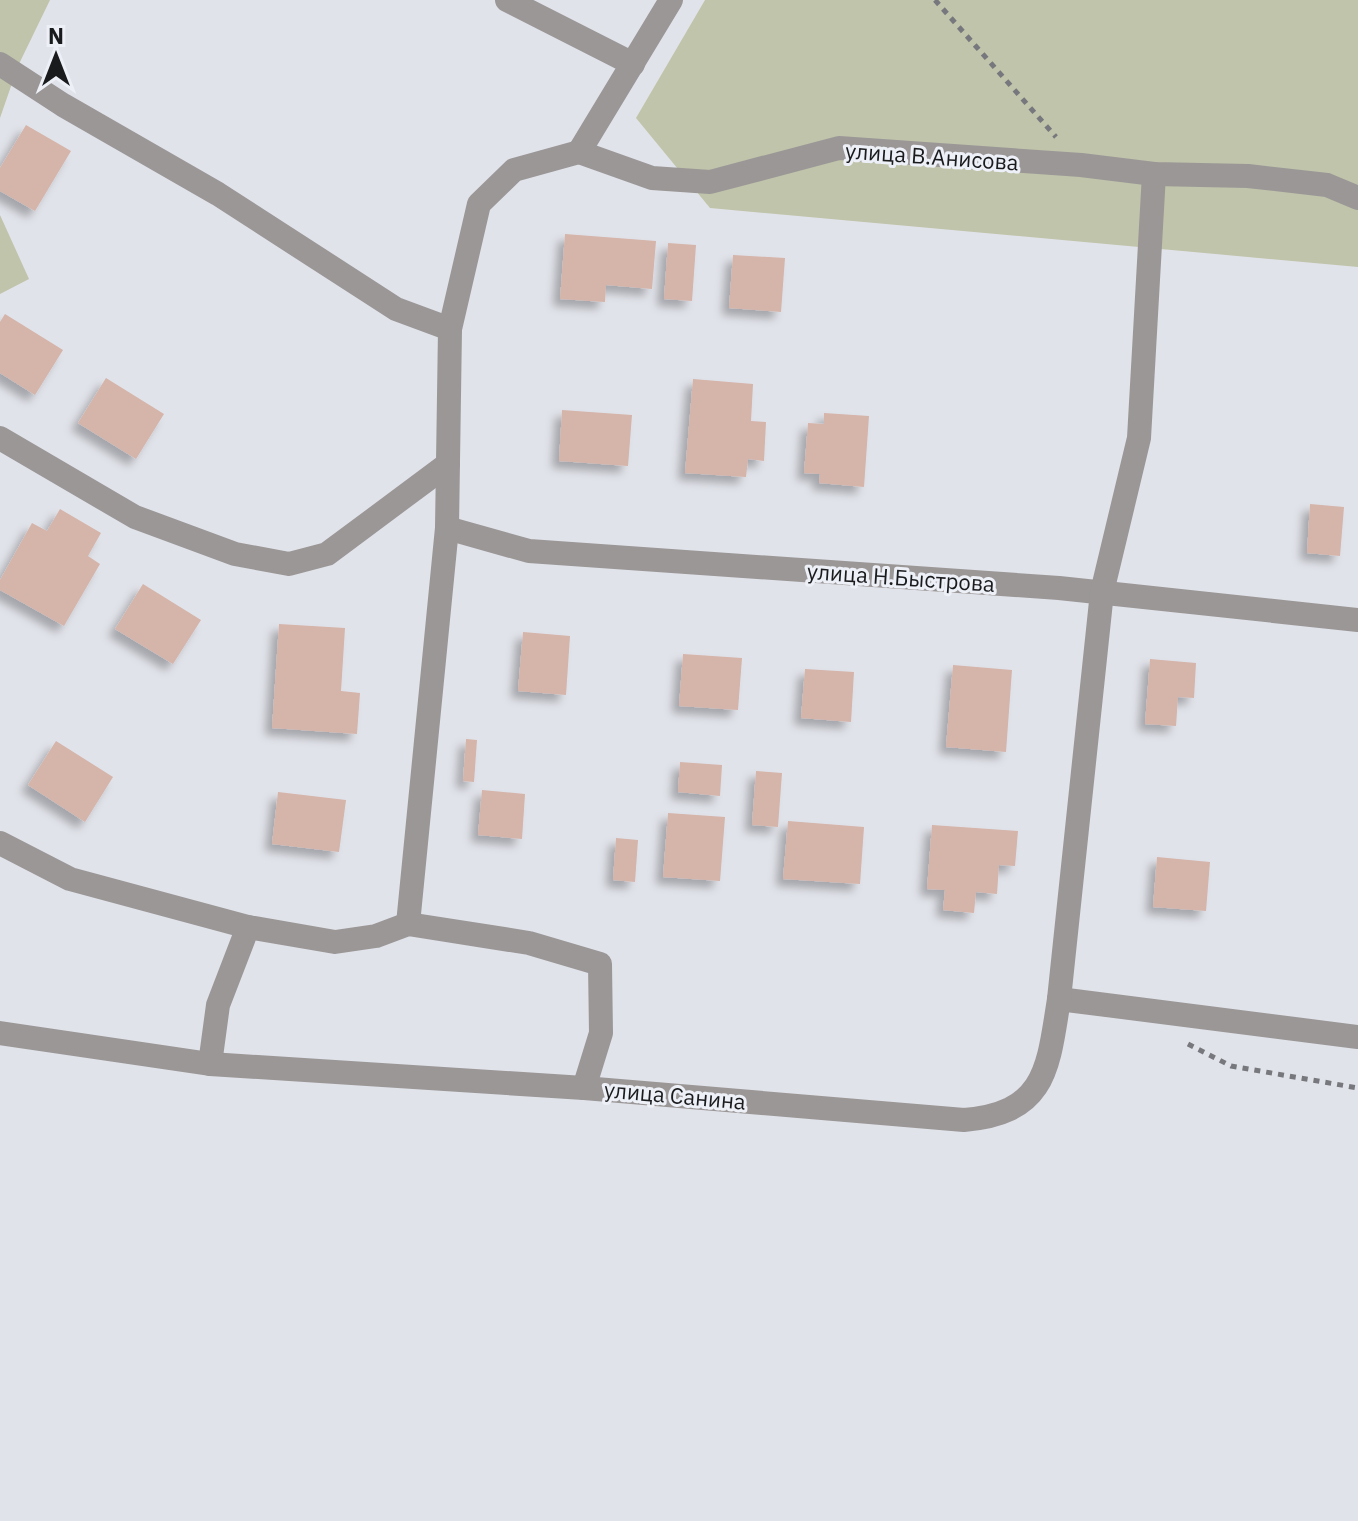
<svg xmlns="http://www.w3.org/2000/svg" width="1358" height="1521" font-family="'IBM Plex Sans',sans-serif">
<defs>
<filter id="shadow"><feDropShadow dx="-7" dy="7" stdDeviation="4" flood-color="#0004"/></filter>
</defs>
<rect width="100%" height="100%" fill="#e1e3ea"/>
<!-- green -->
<g fill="#c0c4aa">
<path d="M0 0H50L18 66 0 118Z"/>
<path d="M705 0H1358V267L710 208 636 118Z"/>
<path d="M0 215 29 279 0 294Z"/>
</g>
<!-- building -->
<g fill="#d5b4aa" filter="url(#shadow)">
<path d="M26 125 71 151 35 211 0 191V168Z"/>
<path d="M565 234 656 241 652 289 606 285 605 302 560 299Z"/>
<path d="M668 243 696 245 692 301 664 299Z"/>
<path d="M733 255 785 258 781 312 729 308Z"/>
<path d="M5 314 63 350 35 395 0 373V322Z"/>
<path d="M106 378 164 414 136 459 78 423Z"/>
<path d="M693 379 753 384 751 421 766 422 764 461 748 459 746 477 685 473Z"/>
<path d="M562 410 632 415 628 466 559 461Z"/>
<path d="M824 413 869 416 864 487 819 483 820 474 804 473 808 423 824 424Z"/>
<path d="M1310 504 1344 507 1340 556 1307 553Z"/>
<path d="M60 509 101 533 88 556 100 564 64 626 0 590V580L32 523 47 531Z"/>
<path d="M143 584 201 620 173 664 115 629Z"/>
<path d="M279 624 345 628 341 691 360 693 357 734 272 728Z"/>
<path d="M523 632 570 636 566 695 518 691Z"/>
<path d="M683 654 742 658 738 710 679 706Z"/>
<path d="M1150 659 1196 663 1194 698 1178 697 1176 726 1145 724Z"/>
<path d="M953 665 1012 670 1006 752 946 747Z"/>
<path d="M805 669 854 672 851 722 801 718Z"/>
<path d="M466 739 477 740 474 782 463 781Z"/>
<path d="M56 741 113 777 85 822 28 785Z"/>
<path d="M680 762 722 765 720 796 678 792Z"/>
<path d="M756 771 782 773 778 827 752 825Z"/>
<path d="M482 790 525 794 522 839 478 835Z"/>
<path d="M278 792 346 800 339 852 272 844Z"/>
<path d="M668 813 725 817 720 881 663 877Z"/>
<path d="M788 821 864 827 860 884 783 879Z"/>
<path d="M932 825 1018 831 1015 866 999 865 997 894 976 892 974 913 943 910 945 890 927 889Z"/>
<path d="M616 838 638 840 635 882 613 880Z"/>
<path d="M1157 857 1210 862 1206 911 1153 907Z"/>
</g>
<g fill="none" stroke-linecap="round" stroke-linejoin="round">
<!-- path -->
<g stroke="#77787d" stroke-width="5" stroke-dasharray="6 6" stroke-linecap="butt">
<path d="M935 0 1056 137"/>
<path d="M1188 1044 1231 1066 1358 1088"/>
</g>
<!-- minor -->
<g stroke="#9b9797" stroke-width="24">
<path d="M507 0 633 64"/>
<path d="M0 64 63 105 218 194 396 309 450 329"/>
<path d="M579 152 671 0"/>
<path d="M0 438 135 517 235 554 289 564 327 554 448 464"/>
<path d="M447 528 529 551 1059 588 1358 620"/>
<path d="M0 843 70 879 248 927 335 942 376 936 408 924 529 943 600 964 601 1033 584 1088"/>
<path d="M408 924 447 528 450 329 479 204 514 170 579 152 652 178 710 182 839 148 1081 165 1154 174 1248 176 1327 185 1358 198"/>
<path d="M1059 999 1358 1037"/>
<path d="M0 1033 210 1064 584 1088 964 1120C1046 1113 1048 1069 1059 999L1102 592 1139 438 1154 174"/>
<path d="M210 1064 218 1005 248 927"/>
</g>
</g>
<g text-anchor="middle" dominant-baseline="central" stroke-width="6" stroke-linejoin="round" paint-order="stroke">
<!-- street labels -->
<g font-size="22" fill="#1a1b1d" stroke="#eef0f8">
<text transform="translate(932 156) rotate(4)">улица В.Анисова</text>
<text transform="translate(901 577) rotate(4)">улица Н.Быстрова</text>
<text transform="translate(675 1095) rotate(5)">улица Санина</text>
</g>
</g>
<!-- north arrow -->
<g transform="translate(56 56)" stroke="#eef0f8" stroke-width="6" paint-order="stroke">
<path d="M0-6L14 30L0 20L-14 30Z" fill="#1a1b1d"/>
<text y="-12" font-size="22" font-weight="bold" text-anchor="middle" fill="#1a1b1d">N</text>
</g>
</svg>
